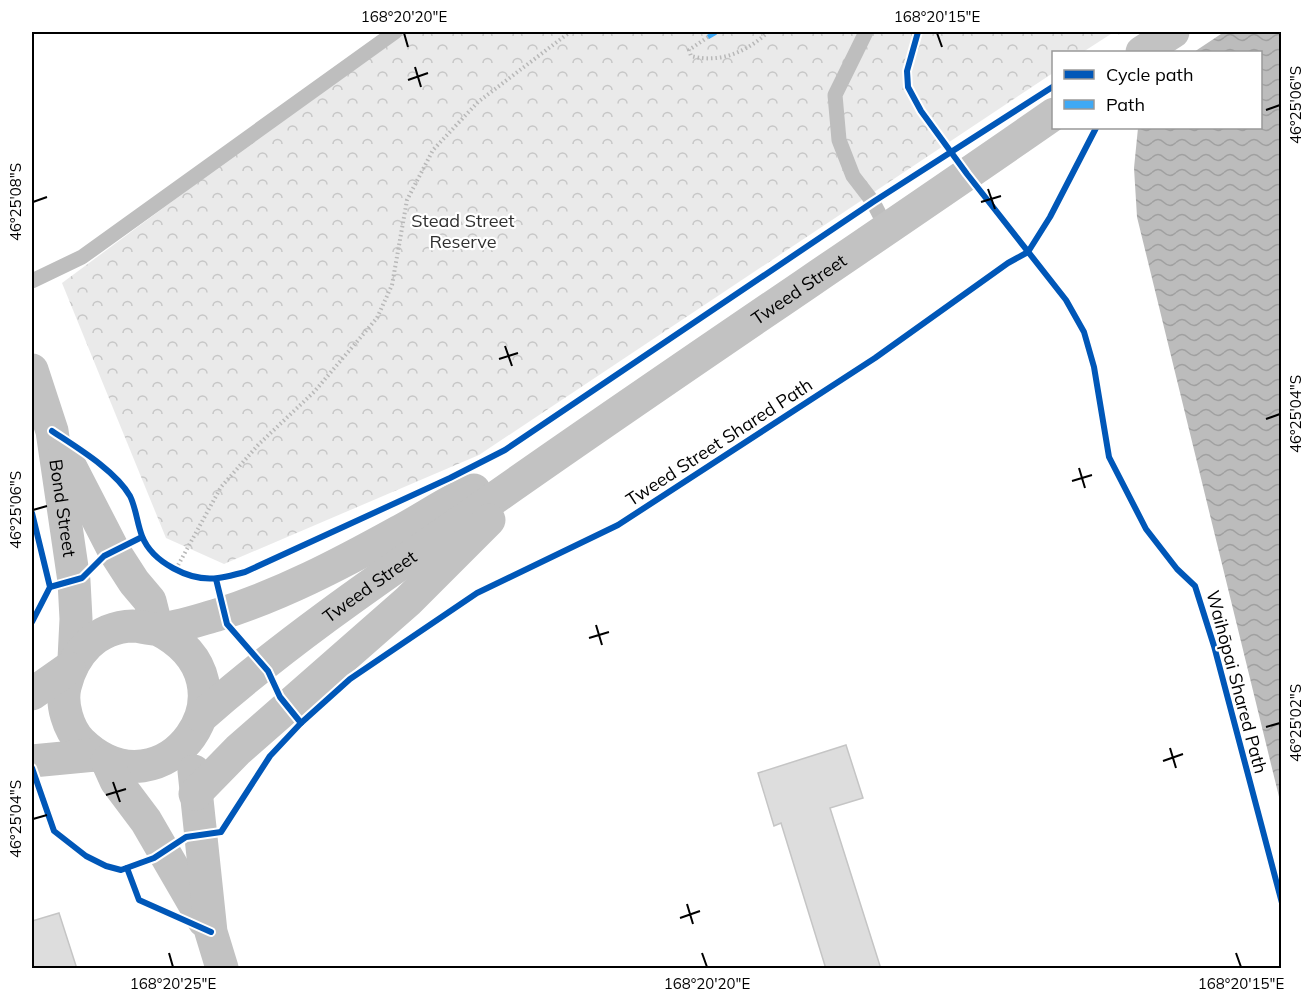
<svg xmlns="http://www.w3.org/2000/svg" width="1313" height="1000" font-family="Mulish,sans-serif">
<defs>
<pattern id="park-crowns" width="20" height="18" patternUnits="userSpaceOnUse" patternTransform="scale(1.5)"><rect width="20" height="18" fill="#eaeaea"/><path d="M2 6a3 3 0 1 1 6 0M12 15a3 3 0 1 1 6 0" fill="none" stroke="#c7c7c7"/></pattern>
<pattern id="water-waves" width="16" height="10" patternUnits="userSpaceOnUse" patternTransform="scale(1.5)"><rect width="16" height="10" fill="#bcbcbc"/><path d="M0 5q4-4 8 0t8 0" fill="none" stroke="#a0a0a0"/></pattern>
</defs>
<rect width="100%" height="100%" fill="#fff"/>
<!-- park -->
<path fill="url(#park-crowns)" d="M395 32H1114L1083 52H1054L1053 73 479 455 224 564 166 538 62 283 374 52Z"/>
<!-- water -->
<path fill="url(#water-waves)" d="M1118 32H1281V805L1137 217 1134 168 1138 128H1260V52H1123Z"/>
<!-- pier -->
<path fill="#fff" d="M1123 32H1224L1194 52H1120L1116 36Z"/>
<!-- building -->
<g fill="#ddd" stroke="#c5c5c5" stroke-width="1.5">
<path d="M846 745 863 798 830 808 881 969H826L781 823 774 826 758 773Z"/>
<path d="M59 913 77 969H32V921Z"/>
</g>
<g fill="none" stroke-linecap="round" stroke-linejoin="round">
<!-- path -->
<g stroke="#b8b8b8" stroke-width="4" stroke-dasharray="1.5 3" stroke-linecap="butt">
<path d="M708 37 689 50 691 56C720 64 748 51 768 32"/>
<path d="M176 569 221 487 259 444 314 392 377 318 392 285 407 200 433 150 478 102 570 32"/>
</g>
<!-- service -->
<g stroke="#bebebe" stroke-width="15">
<path d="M866 32 835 95 839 140 853 176 873 202 886 227"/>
<path d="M32 281 82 257 395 32"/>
</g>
<!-- secondary -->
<g stroke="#c2c2c2" stroke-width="33">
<path d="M1142 52 1173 32"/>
<path id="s1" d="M32 370 52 431 74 581 76 619 74 659"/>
<path d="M64 454 114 551 134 582 150 601 157 629"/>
<path d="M157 629C266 684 163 822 81 742 68 729 61 704 65 687 73 654 96 627 133 626 140 626 148 629 155 629 174 629 199 620 217 615 281 595 340 564 398 532 423 519 448 501 474 490"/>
<path d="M32 694 69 668"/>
<path id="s2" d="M202 716C293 636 393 569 492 500 678 369 867 244 1054 114"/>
<path d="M32 761 95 755"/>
<path d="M107 761 116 781 146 821 204 921"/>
<path d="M194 771 211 932 222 968"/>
<path d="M195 794 238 750 408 601 489 520"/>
</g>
<!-- quiet -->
<path stroke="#3fa9f5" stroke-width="4.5" stroke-dasharray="9 4.5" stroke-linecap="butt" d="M708 37 717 32"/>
<!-- cycleway casing -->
<g stroke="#fff" stroke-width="10">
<g id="cycleway">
<path d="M918 32 907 71 908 87 921 111 967 174 1066 300 1084 332 1094 367 1109 457 1146 529 1177 569 1195 586 1214 646 1282 903"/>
<path d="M52 431C76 447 115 470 130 496 136 508 137 523 142 536 152 562 190 582 218 578 227 577 236 574 245 572L450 478 505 450 873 202 1054 86"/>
<path d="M32 513 50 587 32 622"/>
<path d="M216 579 227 624 268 671 280 697 301 723"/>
<path d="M50 587 82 578 104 556 142 537"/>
<path d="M32 768 54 831 86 856 106 866 121 870 154 858 186 837 221 832 270 756 301 723 350 679 477 593 618 525 875 358 1008 263 1028 252 1050 217 1096 128"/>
<path d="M127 868 139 900 211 932"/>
</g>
</g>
<!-- cycleway -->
<use href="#cycleway" stroke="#0057b8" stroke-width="6"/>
</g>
<!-- ticks -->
<path fill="none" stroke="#000" stroke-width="2" d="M404 33 408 47M937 33 942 47M415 67 421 87M408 80 428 73M1266 110 1280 105M988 189 995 209M33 202 47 197M981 202 1001 196M505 346 512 366M499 359 518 353M1266 419 1280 414M1079 468 1085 488M1072 481 1092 475M33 510 47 506M596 625 602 645M589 638 609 632M1266 727 1280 723M1170 748 1176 768M1163 761 1183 754M113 782 120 802M106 795 126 789M33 819 47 815M687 904 693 924M680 918 700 911M169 953 173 967M702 953 707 967M1236 953 1241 967"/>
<g text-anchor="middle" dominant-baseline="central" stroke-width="4.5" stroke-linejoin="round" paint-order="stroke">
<!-- park labels -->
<g font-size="18" fill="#303030" stroke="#fff">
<text x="463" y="220">Stead Street<tspan x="463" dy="21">Reserve</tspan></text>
</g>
<!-- street labels -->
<g font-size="18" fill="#000" stroke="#fff">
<text stroke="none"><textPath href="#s2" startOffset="734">Tweed Street</textPath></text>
<text transform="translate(719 442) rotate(-33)">Tweed Street Shared Path</text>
<text stroke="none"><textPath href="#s1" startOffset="142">Bond Street</textPath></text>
<text stroke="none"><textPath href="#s2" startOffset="212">Tweed Street</textPath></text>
<text transform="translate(1237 682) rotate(75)">Waihōpai Shared Path</text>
</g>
</g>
<!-- border -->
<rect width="1313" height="1000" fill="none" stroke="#ffffff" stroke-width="66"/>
<!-- legend -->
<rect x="1052" y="51" width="210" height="78" fill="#ffffff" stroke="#999999" stroke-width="1.5"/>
<rect x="1064" y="70" width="30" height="9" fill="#0057b8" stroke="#999999" stroke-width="1.5"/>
<text x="1106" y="81" font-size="18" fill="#000000">Cycle path</text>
<rect x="1064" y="100" width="30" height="9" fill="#3fa9f5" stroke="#999999" stroke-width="1.5"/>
<text x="1106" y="111" font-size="18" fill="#000000">Path</text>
<rect x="33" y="33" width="1247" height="934" fill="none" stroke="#000" stroke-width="2"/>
<g font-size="15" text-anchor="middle" fill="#000">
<text x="404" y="22">168°20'20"E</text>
<text x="937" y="22">168°20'15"E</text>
<text transform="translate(1296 105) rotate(-90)" y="5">46°25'06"S</text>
<text transform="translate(16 202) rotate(-90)" y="5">46°25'08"S</text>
<text transform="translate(1296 414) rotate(-90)" y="5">46°25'04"S</text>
<text transform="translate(16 510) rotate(-90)" y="5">46°25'06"S</text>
<text transform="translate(1296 723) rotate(-90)" y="5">46°25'02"S</text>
<text transform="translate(16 819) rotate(-90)" y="5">46°25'04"S</text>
<text x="173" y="989">168°20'25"E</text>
<text x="707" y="989">168°20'20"E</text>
<text x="1241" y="989">168°20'15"E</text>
</g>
</svg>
